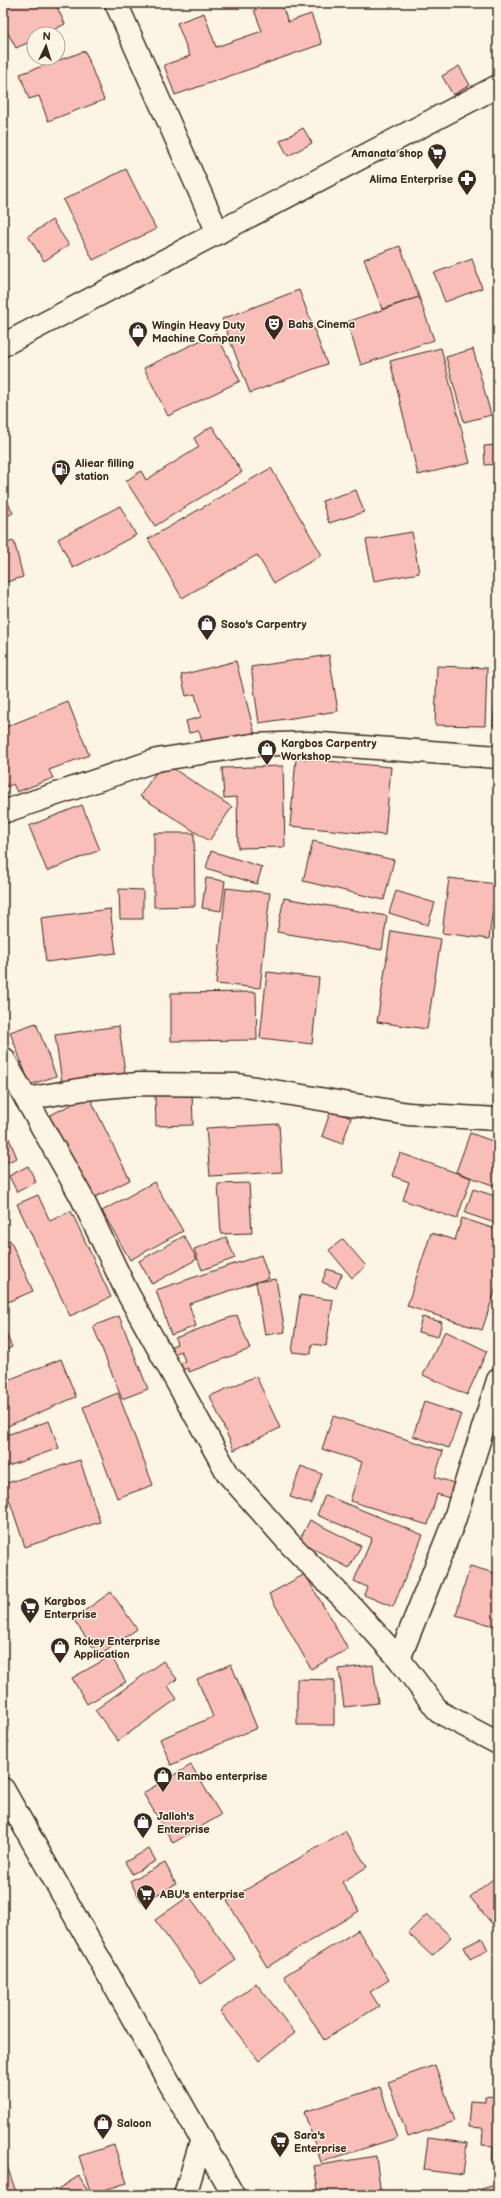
<svg xmlns="http://www.w3.org/2000/svg" width="501" height="2198" font-family="'Balsamiq Sans',sans-serif">
<rect width="100%" height="100%" fill="#fcf5e5"/>
<filter id="ink" filterUnits="userSpaceOnUse"><feTurbulence type="fractalNoise" baseFrequency=".025" numOctaves="2"/><feDisplacementMap in="SourceGraphic" scale="8" xChannelSelector="R" yChannelSelector="G"/><feConvolveMatrix kernelMatrix="1 2 1 2 8 2 1 2 1" color-interpolation-filters="sRGB"/></filter>
<g filter="url(#ink)">
<!-- building -->
<g fill="#fabeb9" stroke="#3b2a1e">
<path d="M3 3H55L65 24 45 34H34V40L16 48 3 24Z"/>
<path d="M273 3H281L288 22 311 14 322 44 175 95 164 65 190 56 177 23 204 13 216 47 262 31 254 10Z"/>
<path d="M85 51 104 100 48 121 39 96 29 99 20 74Z"/>
<path d="M459 66 470 85 453 95 442 76Z"/>
<path d="M303 128 312 143 288 156 280 141Z"/>
<path d="M126 169 156 229 93 260 63 200Z"/>
<path d="M52 220 69 245 44 261 28 236Z"/>
<path d="M400 246 419 297 382 309 364 259Z"/>
<path d="M472 259 482 288 445 302 434 273Z"/>
<path d="M299 290 327 364 250 393 222 319Z"/>
<path d="M419 297 434 340 361 365 347 322Z"/>
<path d="M216 333 240 381 168 416 144 368Z"/>
<path d="M441 348 470 463 418 475 390 361Z"/>
<path d="M473 349 491 415 464 422 446 357Z"/>
<path d="M212 426 242 472 155 526 126 481 141 471 146 480 199 447 194 438Z"/>
<path d="M498 445V464L485 465 484 446Z"/>
<path d="M271 468 322 555 274 583 257 555 182 598 148 539Z"/>
<path d="M356 490 364 512 329 523 322 501Z"/>
<path d="M3 493 13 513 3 518Z"/>
<path d="M120 506 136 535 73 568 58 539Z"/>
<path d="M412 532 419 573 374 581 366 540Z"/>
<path d="M14 541 23 577 3 583V544Z"/>
<path d="M329 655 338 711 259 723 251 667Z"/>
<path d="M236 661 255 735 204 748 199 731 189 733 186 721 201 717 195 694 186 696 181 675Z"/>
<path d="M437 666 487 668 485 726 435 725Z"/>
<path d="M496 687H498V727L493 726Z"/>
<path d="M68 702 89 755 49 770 53 778 17 792 13 784 7 787 3 778V728Z"/>
<path d="M296 758 391 767 385 835 290 826Z"/>
<path d="M163 762 232 807 209 841 140 796Z"/>
<path d="M283 766 285 847 238 848 237 797 224 798 222 768Z"/>
<path d="M82 805 100 850 47 871 29 826Z"/>
<path d="M154 833H194L195 906 154 907Z"/>
<path d="M313 841 394 860 384 900 303 881Z"/>
<path d="M211 851 262 867 257 884 206 868Z"/>
<path d="M206 878 225 881 221 911 202 908Z"/>
<path d="M449 878 496 884 489 939 442 933Z"/>
<path d="M226 888 270 893 260 988 216 984Z"/>
<path d="M119 889 143 890V919H120Z"/>
<path d="M396 891 435 903 428 925 389 913Z"/>
<path d="M284 898 387 916 382 950 277 932Z"/>
<path d="M110 909 116 953 46 962 41 918Z"/>
<path d="M391 931 441 939 427 1029 377 1022Z"/>
<path d="M267 972 319 978 312 1044 260 1038Z"/>
<path d="M256 992 257 1040 171 1041V993Z"/>
<path d="M36 1023 56 1076 30 1085 10 1032Z"/>
<path d="M119 1026 125 1073 62 1082 55 1035Z"/>
<path d="M192 1091 193 1125 156 1126 155 1093Z"/>
<path d="M89 1096 130 1180 87 1201 46 1117Z"/>
<path d="M331 1110 351 1118 342 1144 322 1136Z"/>
<path d="M279 1124 282 1172 210 1176 206 1128Z"/>
<path d="M470 1133 498 1143V1187L456 1172Z"/>
<path d="M8 1136 17 1158 3 1164V1138Z"/>
<path d="M400 1153 471 1178 457 1219 403 1200 409 1182 392 1176Z"/>
<path d="M28 1166 36 1182 17 1192 9 1176Z"/>
<path d="M154 1182 183 1231 130 1260 102 1211Z"/>
<path d="M249 1183 252 1233 221 1234 218 1184Z"/>
<path d="M473 1189 498 1197V1224L465 1213Z"/>
<path d="M38 1195 50 1221 71 1211 111 1297 70 1316 17 1204Z"/>
<path d="M462 1218 498 1230V1282L482 1330 407 1306 431 1233 455 1240Z"/>
<path d="M184 1236 197 1259 152 1284 139 1261Z"/>
<path d="M226 1237 235 1258 202 1270 194 1249Z"/>
<path d="M343 1239 366 1266 352 1278 329 1250Z"/>
<path d="M10 1240 33 1291 3 1304V1243Z"/>
<path d="M261 1255 269 1278 189 1304 196 1326 171 1335 156 1290Z"/>
<path d="M327 1269 342 1274 336 1288 322 1282Z"/>
<path d="M276 1279 285 1332 265 1335 256 1282Z"/>
<path d="M300 1295 333 1300 326 1346 312 1344 311 1354 292 1352Z"/>
<path d="M237 1315 250 1349 189 1372 188 1368 177 1372 175 1366 185 1361 181 1351 172 1355 169 1347 177 1344 175 1338Z"/>
<path d="M119 1316 148 1389 122 1399 93 1326Z"/>
<path d="M422 1317 442 1322 438 1337 418 1332Z"/>
<path d="M3 1327 12 1347 3 1351Z"/>
<path d="M445 1331 487 1351 467 1395 423 1375Z"/>
<path d="M61 1359 76 1397 3 1428V1382Z"/>
<path d="M256 1376 280 1428 234 1450 210 1396Z"/>
<path d="M118 1393 153 1485 117 1498 83 1407Z"/>
<path d="M424 1402 461 1414 449 1448 413 1436Z"/>
<path d="M333 1416 443 1451 435 1477 454 1483 449 1498 437 1494 428 1525 350 1501 362 1462 322 1449Z"/>
<path d="M49 1421 59 1448 3 1468V1436Z"/>
<path d="M80 1460 100 1522 25 1547 4 1484Z"/>
<path d="M301 1466 322 1474 311 1504 290 1497Z"/>
<path d="M325 1495 423 1535 393 1607 364 1595 367 1587 354 1581 372 1538 317 1515Z"/>
<path d="M310 1520 361 1546 349 1568 299 1541Z"/>
<path d="M470 1566 498 1574V1627L456 1615Z"/>
<path d="M305 1574 348 1649 311 1669 269 1594Z"/>
<path d="M111 1592 137 1629 99 1656 73 1619Z"/>
<path d="M111 1656 126 1682 87 1704 72 1678Z"/>
<path d="M163 1661 177 1679 168 1686 177 1699 118 1741 95 1710Z"/>
<path d="M231 1664 257 1728 171 1765 160 1739 213 1717 197 1679Z"/>
<path d="M373 1665 378 1703 344 1707 339 1669Z"/>
<path d="M297 1679 334 1680V1725H297Z"/>
<path d="M191 1765 221 1815 173 1843 143 1793Z"/>
<path d="M345 1831 367 1867 342 1882 359 1911 267 1967 227 1901Z"/>
<path d="M149 1849 156 1861 132 1874 125 1862Z"/>
<path d="M165 1863 176 1884 142 1903 130 1881Z"/>
<path d="M498 1875V1931L470 1897Z"/>
<path d="M189 1896 236 1960 201 1984 155 1920Z"/>
<path d="M427 1914 451 1937 432 1956 408 1933Z"/>
<path d="M358 1930 389 1980 370 1992 379 2006 324 2040 284 1976Z"/>
<path d="M482 1938 488 1950 470 1959 464 1947Z"/>
<path d="M256 1983 295 2033 259 2061 220 2011Z"/>
<path d="M435 2065 455 2121 408 2137 388 2082Z"/>
<path d="M380 2087 397 2138 321 2162 304 2112Z"/>
<path d="M485 2096 498 2097V2164L492 2163 493 2146 482 2145 483 2128 468 2127 470 2101 485 2102Z"/>
<path d="M428 2138 467 2143 463 2175 424 2170Z"/>
<path d="M114 2145 127 2183 91 2194 79 2156Z"/>
<path d="M376 2156 381 2195H319L314 2166Z"/>
<path d="M7 2166 17 2195H3V2167Z"/>
<path d="M79 2176 91 2195H48Z"/>
<path d="M498 2184V2195H462Z"/>
<path d="M406 2188 409 2195H391Z"/>
</g>
<g fill="none" stroke-linecap="round" stroke-linejoin="round">
<!-- street casing -->
<g stroke="#3b2a1e" stroke-width="25">
<g id="street">
<path d="M116 3 218 233"/>
<path d="M3 812 157 760 252 745 308 743 498 757"/>
<path d="M3 1058 81 1196 127 1292 228 1474 290 1544 354 1609 399 1659 439 1712 498 1743"/>
<path d="M26 1099 84 1089 138 1084 238 1085 408 1114 498 1119"/>
<path d="M399 1659 454 1521 498 1380"/>
<path d="M185 2195 202 2139"/>
</g>
</g>
<!-- secondary casing -->
<g stroke="#3b2a1e" stroke-width="25">
<path id="secondary" d="M3 345 498 86"/>
</g>
<!-- highway casing -->
<g stroke="#3b2a1e" stroke-width="25">
<path id="highway" d="M3 1789 233 2195"/>
</g>
<!-- street -->
<use href="#street" stroke="#fcf5e5" stroke-width="22"/>
<!-- secondary -->
<use href="#secondary" stroke="#fcf5e5" stroke-width="22"/>
<!-- highway -->
<use href="#highway" stroke="#fcf5e5" stroke-width="22"/>
</g>
</g>
<!-- icons -->
<defs>
<g id="supermarket-pin" transform="scale(1)"><path d="M0 17L-7.5 6A9.5 9.5 0 1 1 7.5 6Z" fill="#3b2a1e" stroke="#fcf5e5"/><path d="M-6-5.5h2.5l.6 2H6L4.5 2H-2.5L-4.4-4H-6ZM-1.5 3.2a1.3 1.3 0 1 0 .1 0ZM3 3.2a1.3 1.3 0 1 0 .1 0Z" fill="#fff"/></g>
<g id="pharmacy-pin" transform="scale(1)"><path d="M0 17L-7.5 6A9.5 9.5 0 1 1 7.5 6Z" fill="#3b2a1e" stroke="#fcf5e5"/><path d="M-2-6h4v4h4v4h-4v4h-4v-4h-4v-4h4Z" fill="#fff"/></g>
<g id="theatre-pin" transform="scale(1)"><path d="M0 17L-7.5 6A9.5 9.5 0 1 1 7.5 6Z" fill="#3b2a1e" stroke="#fcf5e5"/><path d="M-5-5.5Q0-4 5-5.5V0Q5 5 0 6Q-5 5-5 0ZM-3.3-2.5H-1v1.5H-3.3ZM1-2.5H3.3v1.5H1ZM-2.8 1Q0 5.5 2.8 1Z" fill="#fff"/></g>
<g id="shop-pin" transform="scale(1)"><path d="M0 17L-7.5 6A9.5 9.5 0 1 1 7.5 6Z" fill="#3b2a1e" stroke="#fcf5e5"/><path d="M-5-2.5h2.3a2.7 3.5 0 0 1 5.4 0H5L5.5 6h-11ZM-1.5-2.5h3a1.5 2.3 0 0 0-3 0Z" fill="#fff"/></g>
<g id="fuel-pin" transform="scale(1)"><path d="M0 17L-7.5 6A9.5 9.5 0 1 1 7.5 6Z" fill="#3b2a1e" stroke="#fcf5e5"/><path d="M-5.5-6h7V0h2V4h1.3V-2.5L3-4.5l.8-.8L6-3V5H2.5V1h-1V6h-7ZM-4.2-4.7v3.2H.2V-4.7Z" fill="#fff"/></g>
</defs>
<g fill-rule="evenodd">
<use href="#supermarket-pin" x="437" y="153"/>
<use href="#pharmacy-pin" x="467" y="179"/>
<use href="#theatre-pin" x="274" y="324"/>
<use href="#shop-pin" x="138" y="331"/>
<use href="#fuel-pin" x="61" y="469"/>
<use href="#shop-pin" x="207" y="624"/>
<use href="#shop-pin" x="267" y="749"/>
<use href="#supermarket-pin" x="30" y="1607"/>
<use href="#shop-pin" x="60" y="1647"/>
<use href="#shop-pin" x="163" y="1776"/>
<use href="#shop-pin" x="143" y="1822"/>
<use href="#supermarket-pin" x="146" y="1894"/>
<use href="#shop-pin" x="103" y="2123"/>
<use href="#supermarket-pin" x="280" y="2141"/>
</g>
<g text-anchor="middle" dominant-baseline="central" stroke-width="3" stroke-linejoin="round" paint-order="stroke">
<!-- poi labels -->
<g font-size="11" font-weight="bold" fill="#3b2a1e" stroke="#fcf5e5" text-anchor="start">
<text x="423" y="153" text-anchor="end">Amanata shop</text>
<text x="453" y="179" text-anchor="end">Alima Enterprise</text>
<text x="288" y="324">Bahs Cinema</text>
<text x="152" y="325">Wingin Heavy Duty<tspan x="152" dy="13">Machine Company</tspan></text>
<text x="75" y="463">Aliear filling<tspan x="75" dy="13">station</tspan></text>
<text x="221" y="624">Soso's Carpentry</text>
<text x="281" y="743">Kargbos Carpentry<tspan x="281" dy="13">Workshop</tspan></text>
<text x="44" y="1601">Kargbos<tspan x="44" dy="13">Enterprise</tspan></text>
<text x="74" y="1641">Rokey Enterprise<tspan x="74" dy="13">Application</tspan></text>
<text x="177" y="1776">Rambo enterprise</text>
<text x="157" y="1816">Jalloh's<tspan x="157" dy="13">Enterprise</tspan></text>
<text x="160" y="1894">ABU's enterprise</text>
<text x="117" y="2123">Saloon</text>
<text x="294" y="2135">Sara's<tspan x="294" dy="13">Enterprise</tspan></text>
</g>
</g>
<!-- margin -->
<rect width="501" height="2198" fill="none" stroke="#fcf5e5" stroke-width="16"/>
<rect x="8" y="8" width="485" height="2182" fill="none" stroke="#3b2a1e" stroke-width="1.5" filter="url(#ink)"/>
<!-- north arrow -->
<g transform="translate(46 46) rotate(4)"><circle r="19" fill="#fcf5e5" stroke="#afa495"/>
<path d="M0-3L7 15L0 10L-7 15Z" fill="#3b2a1e"/>
<text y="-6" font-size="11" font-weight="bold" text-anchor="middle" fill="#3b2a1e">N</text>
</g>
</svg>
